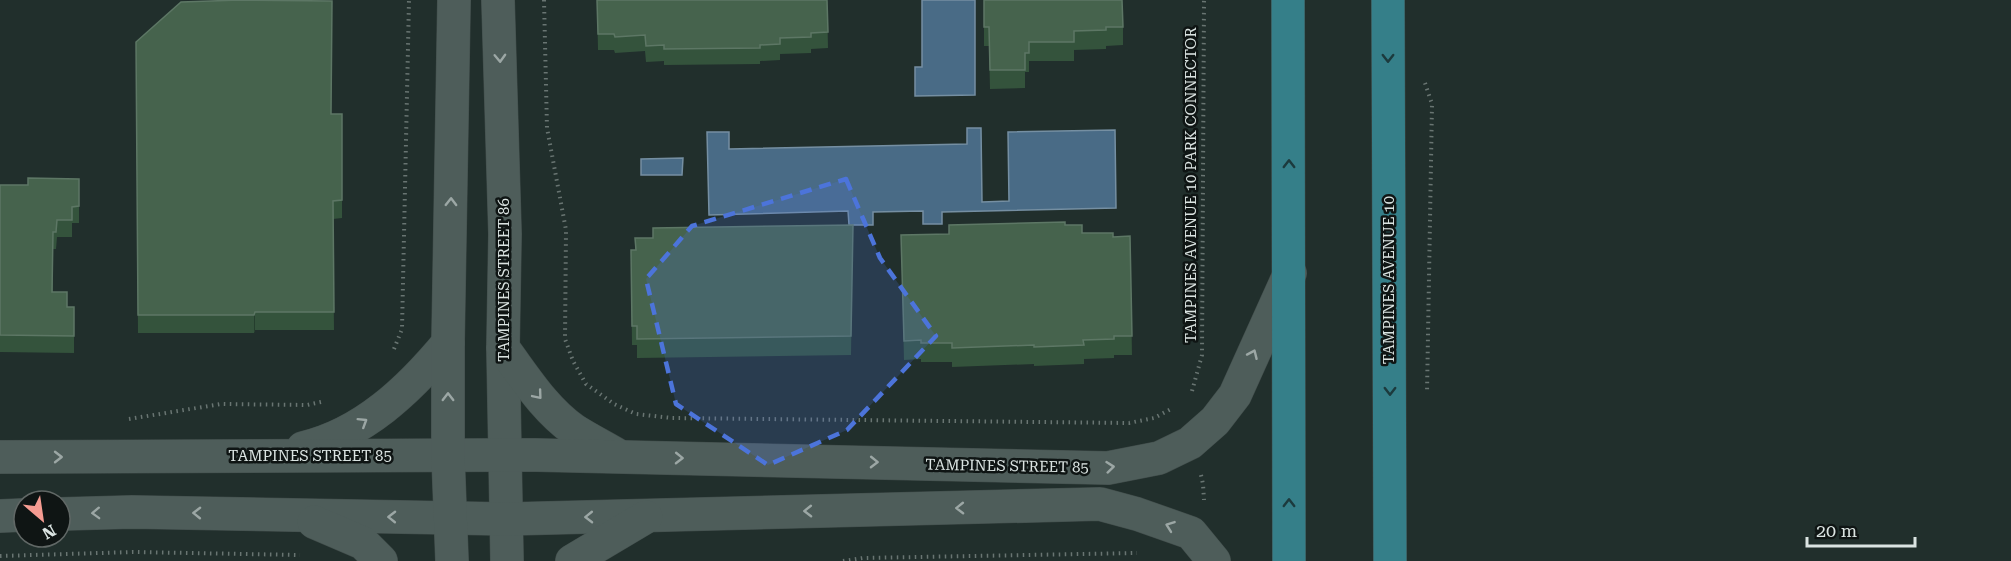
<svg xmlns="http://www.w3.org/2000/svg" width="2011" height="561" font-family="'Roboto Serif',serif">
<rect width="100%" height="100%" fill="#212f2c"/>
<!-- water -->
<g fill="#496b86" stroke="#758fa2" stroke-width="1.5">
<path d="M922 0H975V95L915 96V67H922Z"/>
<path d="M967 128H981L982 202 1009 201 1008 132 1115 130 1116 208 942 212V224H923V211L873 212V225H849L848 211 709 215 707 132H729V149L967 144Z"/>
<path d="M683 158 682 175H641V159Z"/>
</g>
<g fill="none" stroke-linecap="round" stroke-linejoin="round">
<!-- minor casing -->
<g stroke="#404c4a" stroke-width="34">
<g id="minor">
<path d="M498 0 505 234 503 348 507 561"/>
<path d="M503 348C524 376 544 409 574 430 588 439 604 447 619 456"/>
<path d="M303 448C363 434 409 390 448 343"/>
<path d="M0 457 536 455 1108 468 1159 458 1190 443 1215 421 1235 395 1290 273"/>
<path d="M60 514 132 512 507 519 1100 504 1137 514 1191 533 1214 561"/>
<path d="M0 516 24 515"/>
<path d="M314 522 363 543 381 561"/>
<path d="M452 561 448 456V343L454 0"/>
<path d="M572 561 646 517"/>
</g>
</g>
<!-- major casing -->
<g stroke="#404c4a" stroke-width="34">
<g id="major">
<path d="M1288 0 1289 561"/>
<path d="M1388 0 1390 561"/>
</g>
</g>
<!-- path -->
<g stroke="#697572" stroke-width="4" stroke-dasharray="1.5 4.5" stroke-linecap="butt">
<path d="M544 0 547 128 566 230 565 339 573 361 586 384 614 404 636 414 672 418 1129 423 1154 418 1173 408"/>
<path d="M1425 83 1432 104 1427 393"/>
<path d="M394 349 402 329 409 0"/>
<path d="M1192 391 1202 355 1204 0"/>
<path d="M129 419 221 404 307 405 321 402"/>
<path d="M1201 475 1203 484 1204 500"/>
<path d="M0 556 133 552 300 555"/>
<path d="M843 561 863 558 1137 553"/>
</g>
<!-- minor -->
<use href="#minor" stroke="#4e5d5a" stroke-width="33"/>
<!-- major -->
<use href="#major" stroke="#357f89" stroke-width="33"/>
</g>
<!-- wall -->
<g fill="#34533c">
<path d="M597 0H827L828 48 811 49V53L780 54V60L760 61V64L664 65V61L646 62 645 51 615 53 614 50H598Z"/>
<path d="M984 0 1123 27V45L1106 46V49L1074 50V61H1029V72H1025V88L990 89 989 46H984Z"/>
<path d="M136 42 331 114H342V218L333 219 334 330H255L254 333H138Z"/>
<path d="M79 179V223H72V237H57L56 249H53V292L67 307H74V353L0 352V185H28Z"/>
<path d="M853 225 851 355 637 358V345H632L631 250H635V238H653Z"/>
<path d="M1065 225 1082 233 1113 237 1130 236 1132 355H1114V358L1084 359V364L1034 366V364L952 367V362H921V359L904 360 901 235 949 234Z"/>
</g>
<!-- shaded-wall -->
<path fill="#253e2e" d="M255 312V330L254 333V315Z"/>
<!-- building -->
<g fill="#46634d" stroke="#5d7765" stroke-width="1.5">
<path d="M240 0 332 1 331 114H342V200L333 201 334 312H255L254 315H138L136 42 181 2Z"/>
<path d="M597 0H827L828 32 811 33V37L780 38V44L760 45V48L664 49V45L646 46 645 35 615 37 614 34H598Z"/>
<path d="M984 0H1122L1123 27H1106V30L1074 31V42H1029V53H1025V70H990L989 27H984Z"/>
<path d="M28 178 79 179V206L72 207V220H57L56 232H53L52 292H67V307H74V336L0 335V185H28Z"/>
<path d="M1065 222V225H1082V233H1113V237L1130 236 1132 336H1114V339L1083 340 1084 345 1034 347V345L952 348V343H921V340L904 341 901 235 949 234V225Z"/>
<path d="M853 225 851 336 637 339V326H632L631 250H636L635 238H653V228Z"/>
</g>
<!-- one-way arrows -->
<defs><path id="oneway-chevron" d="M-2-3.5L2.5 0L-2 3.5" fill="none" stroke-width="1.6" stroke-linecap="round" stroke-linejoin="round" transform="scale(1.5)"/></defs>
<g stroke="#9ca7a5">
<use href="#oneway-chevron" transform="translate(500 58) rotate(88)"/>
<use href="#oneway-chevron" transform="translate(451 202) rotate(-89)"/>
<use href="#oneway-chevron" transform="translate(1253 354) rotate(-66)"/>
<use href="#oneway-chevron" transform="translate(538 395) rotate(50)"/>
<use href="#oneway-chevron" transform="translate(448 397) rotate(-90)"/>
<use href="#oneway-chevron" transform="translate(363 422) rotate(-32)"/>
<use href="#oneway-chevron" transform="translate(58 457)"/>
<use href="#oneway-chevron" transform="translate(679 458) rotate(1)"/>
<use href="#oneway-chevron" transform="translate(874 462) rotate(1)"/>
<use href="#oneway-chevron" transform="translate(1110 467) rotate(-6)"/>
<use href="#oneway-chevron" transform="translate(960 508) rotate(179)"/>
<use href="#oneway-chevron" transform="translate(808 511) rotate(179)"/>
<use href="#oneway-chevron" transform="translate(96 513) rotate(178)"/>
<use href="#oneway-chevron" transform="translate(197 513) rotate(-179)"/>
<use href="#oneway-chevron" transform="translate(392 517) rotate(-179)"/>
<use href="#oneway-chevron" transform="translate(589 517) rotate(179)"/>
<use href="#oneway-chevron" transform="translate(1170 526) rotate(-160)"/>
</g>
<g stroke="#1c3a3d">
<use href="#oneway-chevron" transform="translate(1388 58) rotate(90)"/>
<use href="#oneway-chevron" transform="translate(1289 164) rotate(-90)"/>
<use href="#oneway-chevron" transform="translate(1390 391) rotate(90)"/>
<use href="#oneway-chevron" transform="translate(1289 503) rotate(-90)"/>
</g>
<!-- marked area -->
<path fill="#4c74da" fill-opacity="0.2" stroke="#4c74da" stroke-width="4.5" stroke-dasharray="12 8" stroke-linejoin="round" d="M846 179 880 258 936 336 847 430 768 465 676 404 646 279 692 226Z"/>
<g text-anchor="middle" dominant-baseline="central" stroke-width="5" stroke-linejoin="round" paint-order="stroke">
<!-- street labels -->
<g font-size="15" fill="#dbe4e2" stroke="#0f1514">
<text transform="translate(1191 185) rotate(-90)">TAMPINES AVENUE 10 PARK CONNECTOR</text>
<text transform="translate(504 280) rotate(-90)">TAMPINES STREET 86</text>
<text transform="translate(1389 280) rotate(-90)">TAMPINES AVENUE 10</text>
<text x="310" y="456">TAMPINES STREET 85</text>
<text transform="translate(1007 466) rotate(1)">TAMPINES STREET 85</text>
</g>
</g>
<!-- north arrow -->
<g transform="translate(42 519) rotate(151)"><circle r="28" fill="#0f1514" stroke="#616866" stroke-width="1.5"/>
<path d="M0-4.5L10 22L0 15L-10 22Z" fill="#f59c92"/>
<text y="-9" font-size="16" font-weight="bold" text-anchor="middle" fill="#dbe4e2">N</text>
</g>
<!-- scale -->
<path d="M1807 537v9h108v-9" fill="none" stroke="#dbe4e2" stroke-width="3"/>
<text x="1816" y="537" font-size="18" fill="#dbe4e2" stroke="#0f1514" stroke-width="4.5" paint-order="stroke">20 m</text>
</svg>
